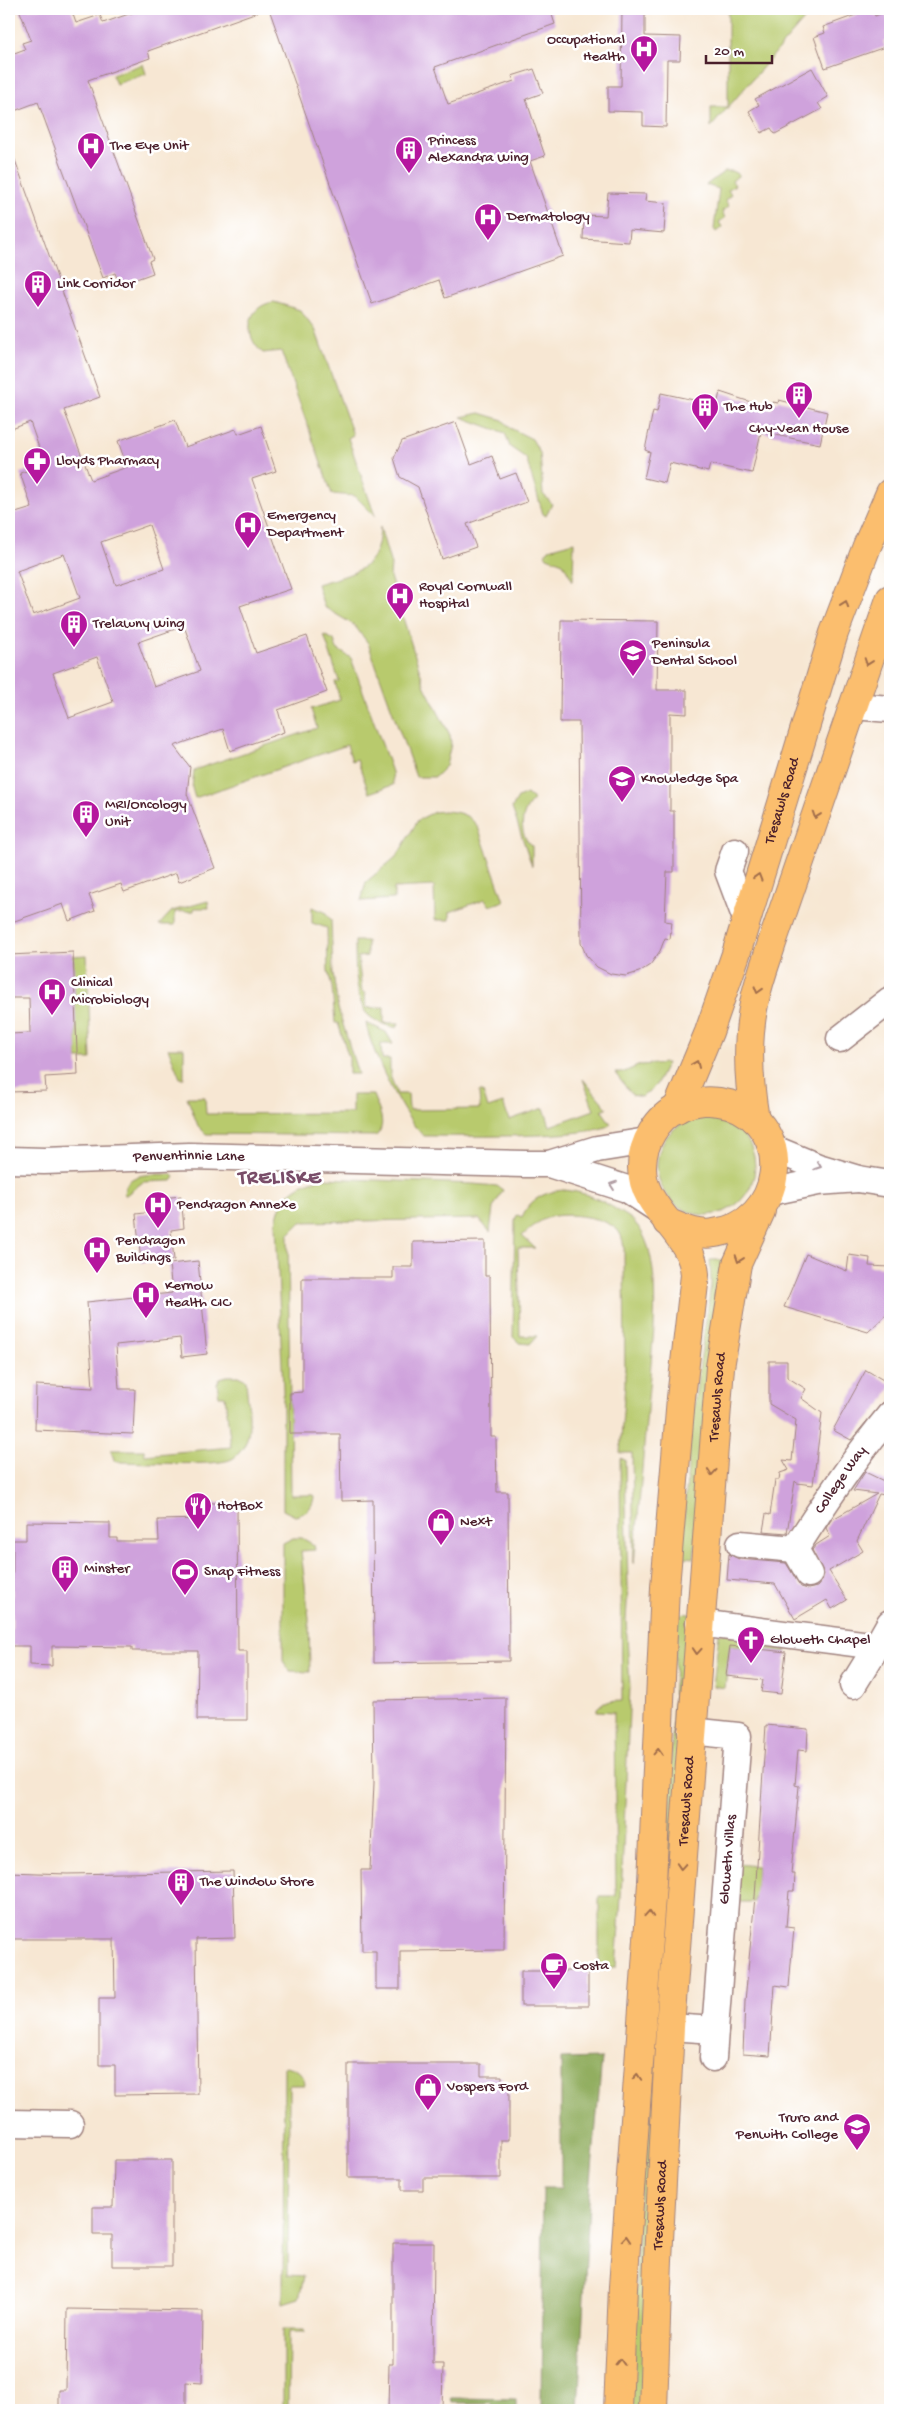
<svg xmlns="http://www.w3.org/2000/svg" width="899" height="2419" font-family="'Gochi Hand',sans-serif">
<rect width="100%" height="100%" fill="#fff"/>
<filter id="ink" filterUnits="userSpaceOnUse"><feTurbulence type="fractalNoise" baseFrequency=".02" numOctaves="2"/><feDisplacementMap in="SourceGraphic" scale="10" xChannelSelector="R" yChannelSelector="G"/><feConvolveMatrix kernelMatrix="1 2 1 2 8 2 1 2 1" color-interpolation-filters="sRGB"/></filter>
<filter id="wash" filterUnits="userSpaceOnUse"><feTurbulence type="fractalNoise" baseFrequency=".0096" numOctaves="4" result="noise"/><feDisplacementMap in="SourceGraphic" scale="20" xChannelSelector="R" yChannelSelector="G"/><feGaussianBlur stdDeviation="1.12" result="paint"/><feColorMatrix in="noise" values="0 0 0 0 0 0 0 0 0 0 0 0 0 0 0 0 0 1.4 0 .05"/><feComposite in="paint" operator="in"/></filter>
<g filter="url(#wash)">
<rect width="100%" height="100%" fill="#f7e7d3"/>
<!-- green -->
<g fill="#b8ca6d" stroke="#81744c">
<path d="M728 9H819L810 13 711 127V107H728Z"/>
<path d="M143 64 146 74 116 84 112 75Z"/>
<path d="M725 171H732L739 175 732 181 735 185 728 190 731 195 725 200 729 206 722 211 725 218 719 222 722 227 716 232 714 229 719 189 706 185Z"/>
<path d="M274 302 300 310 315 329 353 435 348 438 375 516 355 496 332 494 281 351 263 353C243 337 245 306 274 302Z"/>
<path d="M480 413 503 420 510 428 532 439 540 453 543 494 552 504 546 516 543 514 526 458 510 447 505 433 461 417Z"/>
<path d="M380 527 391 565 390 577 425 687 450 735 451 744 446 766 435 777H416L368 643 354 625 324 607 317 584C354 573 379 571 380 527Z"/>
<path d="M574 542 573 581 563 563 547 557 545 554 549 549Z"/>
<path d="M324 635 334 640 337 649 351 658 392 772 393 785 369 793 357 759 352 761 347 745 195 798 192 788 194 770 317 728 311 709 340 700 335 682 339 681Z"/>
<path d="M527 794 534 800C520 811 518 835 532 846V866L512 808 518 798Z"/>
<path d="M444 811C459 812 469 814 478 827L504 901 490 906 485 899 450 912V920H435L434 886 394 888V899L361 901 366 882 397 856 418 820 434 812Z"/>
<path d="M208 901 209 908H194V911L175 912V925H159L172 911Z"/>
<path d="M312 907 325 912 331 920 333 973 338 1008 358 1074H349V1058L338 1023H335L332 987 328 971 327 928 312 923Z"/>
<path d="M355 941H367V956L358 957 362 992 365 993 366 1008 384 1007V1023H399L397 1028C386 1025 377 1023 368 1015 355 1003 355 959 355 941Z"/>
<path d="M87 955 91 1059H77L73 956Z"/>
<path d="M366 1023 386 1032 393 1044H381L382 1059H390V1075L397 1094H408L409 1110 480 1109 479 1092H483L488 1108 503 1103 509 1120 544 1108 550 1126 594 1110 583 1079 607 1108 602 1111 611 1124C595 1139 453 1136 424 1136 404 1120 370 1050 366 1023Z"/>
<path d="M168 1048H184V1078H180Z"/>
<path d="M667 1063 656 1085 642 1097 632 1095 615 1073H622L640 1065Z"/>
<path d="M352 1095H373C378 1109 388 1124 376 1136L206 1134 198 1126 187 1097H205L206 1114 352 1113Z"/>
<circle cx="706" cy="1166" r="49"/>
<path d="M172 1174 175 1177 172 1181 143 1182 126 1195 124 1194C125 1170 155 1175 172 1174Z"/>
<path d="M324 1178 473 1184 497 1186 503 1190 493 1208 490 1232 479 1219 301 1222 288 1235 291 1495H314C314 1506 307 1514 295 1516L283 1510V1390L276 1224C279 1196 298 1182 324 1178Z"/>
<path d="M564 1190C584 1192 597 1198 614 1208 621 1213 631 1217 636 1224 657 1248 655 1297 654 1328L634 1564 632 1453H620L625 1384 624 1247C623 1242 622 1236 619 1232 609 1217 566 1212 550 1217 539 1220 530 1229 522 1236L535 1248H518L520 1336H537L530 1344 519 1343 513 1337 515 1220 517 1215 522 1217C530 1199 544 1192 564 1190Z"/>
<path d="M710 1260H726L694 1558 681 1557 691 1427 711 1284Z"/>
<path d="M227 1376H238L246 1380C247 1400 254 1431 243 1448 240 1452 236 1457 232 1459 218 1467 137 1462 117 1462L114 1460 111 1450H144L145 1455 231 1447 225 1396H219L217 1384 220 1378Z"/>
<path d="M620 1458 625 1460 628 1587 626 1620 630 1687 621 1898 616 1967 599 1968V1896H616L614 1712 597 1711V1708L604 1702 622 1701Z"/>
<path d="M293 1538H302L314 1545 315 1550 301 1551 309 1618 310 1672 290 1671 283 1661V1543Z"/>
<path d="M677 1613 690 1614 644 2410H631L638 2220 669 1809Z"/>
<path d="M719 1633 787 1642 786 1652 730 1646 725 1688 713 1686Z"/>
<path d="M737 1864 757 1866 756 1889 788 1899 755 1897 754 1902H734Z"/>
<path d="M284 2066C295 2067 305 2073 305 2085H289V2093L288 2275 304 2276 299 2298 283 2303Z"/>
<path d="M283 2329H304L305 2332H289L288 2410H283Z"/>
</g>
<!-- forest -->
<g fill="#92ae60" stroke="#6e6646">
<path d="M602 2058 589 2203 578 2410H541L543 2188H561V2059Z"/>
<path d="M451 2398 517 2399V2409L493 2410 492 2403H452Z"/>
</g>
<g id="blocks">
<!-- building -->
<g fill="#cfa2dc" fill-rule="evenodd">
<path d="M19 9H71L76 23 100 15 103 23 143 9H260V11L148 51 150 58 88 80 153 259 149 261 153 273 120 285 115 273 103 278 38 102 9 113V55L25 49 22 43 31 40Z"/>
<path d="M269 9H550L555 24 435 67 448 104 514 81 512 76 534 69 543 93 526 99 545 156 530 161 563 256 445 298 439 280 372 304Z"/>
<path d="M622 9H645V36L681 37 680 60H667L666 127 643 126V112L608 111V86H621Z"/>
<path d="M872 9 875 16 885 12 890 27V38L883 41 885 47 825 68 814 37 825 33 823 27Z"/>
<path d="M812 68 828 97 818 103 822 109 775 134 771 128 761 133 749 111 759 105 755 99Z"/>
<path d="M11 149 100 397 64 410 91 480 127 467 118 441 175 420 185 447 236 429 238 434 261 426 276 471 252 479 291 589 240 606 256 653 307 636 327 692 278 710 284 732 230 751 223 729 174 746 190 767 187 794 215 868 179 882 176 873 124 892 121 884 89 895 95 911 69 921 63 904 9 923V515L32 508 20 473 45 465 30 422 9 430V150ZM149 525 164 569 116 585 101 542ZM64 554 80 598 33 615 17 571ZM184 626 200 671 154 687 138 642ZM97 657 113 702 69 718 53 673Z"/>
<path d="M608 193 646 194 645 201 666 203 664 233 630 230 629 242 583 239 584 215 606 216Z"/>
<path d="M720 392 772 409 773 402 778 403 779 400 827 412 820 444 761 432 752 473 710 464 708 472 670 463 665 483 644 478 650 452 645 450 653 411 657 412 661 393 717 405Z"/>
<path d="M456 422 471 464 492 456 500 479 516 473 527 502 467 524 476 547 442 559 418 487 400 477 394 458 402 441Z"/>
<path d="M561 620 658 621 657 690H687V714L670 713V811H674V872H667L665 921 672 922 670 939 665 938 660 951 650 965 639 972 626 976 611 974 597 967 586 955 581 943 579 722H560Z"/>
<path d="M73 952 78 1075 45 1077 46 1091 9 1092V1034L30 1033 29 998H9V955Z"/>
<path d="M181 1196 184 1228 171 1230 174 1260 141 1263 136 1214 153 1212 152 1199Z"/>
<path d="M485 1241V1276H490L491 1437H496L497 1492H508L509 1661 374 1663 373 1500 341 1501 340 1434H290V1393L302 1392V1278H393V1267H413V1242Z"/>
<path d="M806 1254 847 1271 849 1255 870 1258 869 1266 890 1267V1311L868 1332 784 1307Z"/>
<path d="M198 1261 207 1354 182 1357 180 1338 116 1345 119 1389H135L133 1434 35 1430 36 1385 93 1388 87 1302 172 1293 169 1264Z"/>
<path d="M769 1361H787V1377L806 1389 801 1398 822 1413 813 1485 797 1483 795 1481 787 1533 763 1531 766 1514 770 1515 775 1480H779L780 1473 789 1470 783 1460 792 1461 796 1420 769 1404Z"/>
<path d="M866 1370 890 1384V1388L882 1403 851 1440 833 1430Z"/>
<path d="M865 1472 890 1484V1496L879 1494 857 1541 863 1551 829 1571 847 1600 832 1609 827 1600 795 1619 775 1584 727 1580 729 1554 739 1559 786 1563 801 1587 808 1589 817 1587 822 1581 824 1574 812 1550 816 1545 830 1536 826 1528 831 1520 877 1494 853 1491Z"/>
<path d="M203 1503H237L238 1651H247V1720H197L198 1651H132V1647L52 1646V1666L30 1665V1646H12L13 1540H26V1522L110 1523V1538H117V1541H159L158 1520 204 1519Z"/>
<path d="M730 1646 786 1652 781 1694 761 1692 763 1680 726 1676Z"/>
<path d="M506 1698 504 1950 400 1951V1989H376V1951H362L361 1870H370L374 1783 373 1700Z"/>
<path d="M766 1725 808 1729 807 1751 798 1750 795 1785 799 1786 791 1874H795L794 1891H789L786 1927 794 1928 789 1987 775 1985 770 2056 743 2054 745 2001 755 1897Z"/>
<path d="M233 1871 235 1938 196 1939 198 2094 115 2095V2065H99V1998H115L114 1939H9V1872L67 1874Z"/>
<rect x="521" y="1971" width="67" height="35"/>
<path d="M348 2064H481V2076H502V2082H509V2140H501V2178H423V2190H402V2178H348Z"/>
<path d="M114 2160H172V2266H112V2235H93V2207H113Z"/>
<path d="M393 2243H434L433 2364H443L442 2410H388L389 2364H393Z"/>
<path d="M67 2309 203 2311 202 2383 186 2382V2410H59V2390H66Z"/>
</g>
</g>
</g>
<g filter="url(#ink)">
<use href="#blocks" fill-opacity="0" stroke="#a0837f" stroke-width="1"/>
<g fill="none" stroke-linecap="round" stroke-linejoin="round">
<!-- minor casing -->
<g stroke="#a0837f" stroke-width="29">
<g id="minor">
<path d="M853 706 890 709"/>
<path d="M735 851 728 871 746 919"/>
<path d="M840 1039 890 1000"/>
<path id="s1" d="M9 1160 44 1161 189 1156 525 1164H549L597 1149 647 1141"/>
<path d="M549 1164 627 1189 656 1208"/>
<path d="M858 1179 890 1184"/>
<path d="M770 1192 818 1182 858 1179 818 1167 772 1148"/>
<path id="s2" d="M740 1544 795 1549C825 1502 855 1457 890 1415"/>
<path d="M795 1549 809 1574"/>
<path d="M699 1623 877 1646 853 1685"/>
<path d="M877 1646 890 1623"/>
<path id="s3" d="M670 2027 715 2030 738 1736 691 1731"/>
<path d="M713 2058 715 2030"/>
<path d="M9 2123 70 2124"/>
</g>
</g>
<!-- highway casing -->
<g stroke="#a0837f" stroke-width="30">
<g id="highway">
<path id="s4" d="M677 1109 709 1032 736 954 834 633 867 546 890 493"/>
<path d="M755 1119C748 1079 746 1039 755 999 759 980 766 962 772 943L890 599"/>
<path d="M618 2410 623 2287 652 1883 665 1587 681 1398 695 1275C693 1232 641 1211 642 1166 642 1144 657 1117 678 1108 696 1100 711 1099 729 1104 798 1127 784 1225 714 1233 698 1236 682 1228 667 1222"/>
<path id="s5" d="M653 2410 658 2260 670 2027 720 1367 737 1264 761 1211"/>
</g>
</g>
<!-- minor -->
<use href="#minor" stroke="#fff" stroke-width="26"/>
<!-- highway -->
<use href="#highway" stroke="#fbbe6e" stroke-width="28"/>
</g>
<!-- one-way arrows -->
<defs><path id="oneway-chevron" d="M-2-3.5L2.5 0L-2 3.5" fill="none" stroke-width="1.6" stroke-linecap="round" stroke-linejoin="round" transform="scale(1.25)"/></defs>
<g stroke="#a26e4c">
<use href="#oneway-chevron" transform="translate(845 604) rotate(-70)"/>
<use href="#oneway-chevron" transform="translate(868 662) rotate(109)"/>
<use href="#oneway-chevron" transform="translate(816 815) rotate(109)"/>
<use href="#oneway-chevron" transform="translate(758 877) rotate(-73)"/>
<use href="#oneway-chevron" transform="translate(758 990) rotate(107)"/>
<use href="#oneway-chevron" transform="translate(696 1064) rotate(-67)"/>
<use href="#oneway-chevron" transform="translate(739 1259) rotate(109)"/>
<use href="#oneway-chevron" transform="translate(712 1472) rotate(95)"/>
<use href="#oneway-chevron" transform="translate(697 1651) rotate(94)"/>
<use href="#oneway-chevron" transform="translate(658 1752) rotate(-88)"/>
<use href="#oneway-chevron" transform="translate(681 1866) rotate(94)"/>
<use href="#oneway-chevron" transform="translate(649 1914) rotate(-86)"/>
<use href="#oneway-chevron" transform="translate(637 2077) rotate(-86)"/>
<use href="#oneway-chevron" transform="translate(626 2239) rotate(-86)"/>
<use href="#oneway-chevron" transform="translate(620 2362) rotate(-88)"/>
</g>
<g stroke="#ae9aa0">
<use href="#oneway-chevron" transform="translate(818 1166) rotate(20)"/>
<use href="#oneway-chevron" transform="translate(613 1185) rotate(-161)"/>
</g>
</g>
<!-- icons -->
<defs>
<g id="hospital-pin" transform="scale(1.4375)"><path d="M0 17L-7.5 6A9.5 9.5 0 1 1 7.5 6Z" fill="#b5179e" stroke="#fff"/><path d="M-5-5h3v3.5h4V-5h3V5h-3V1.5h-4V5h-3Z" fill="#fff"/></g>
<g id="building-pin" transform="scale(1.4375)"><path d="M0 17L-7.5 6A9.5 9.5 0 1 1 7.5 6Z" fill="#b5179e" stroke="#fff"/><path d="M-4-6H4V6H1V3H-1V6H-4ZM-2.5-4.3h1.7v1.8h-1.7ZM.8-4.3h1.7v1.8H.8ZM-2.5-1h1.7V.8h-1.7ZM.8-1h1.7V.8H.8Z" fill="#fff"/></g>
<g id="pharmacy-pin" transform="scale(1.4375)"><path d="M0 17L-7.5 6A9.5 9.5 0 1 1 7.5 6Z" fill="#b5179e" stroke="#fff"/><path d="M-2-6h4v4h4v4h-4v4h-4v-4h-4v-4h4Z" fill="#fff"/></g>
<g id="university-pin" transform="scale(1.4375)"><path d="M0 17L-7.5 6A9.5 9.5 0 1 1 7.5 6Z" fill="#b5179e" stroke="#fff"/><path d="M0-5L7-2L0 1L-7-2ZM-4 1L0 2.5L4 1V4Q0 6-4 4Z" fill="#fff"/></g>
<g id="restaurant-pin" transform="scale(1.4375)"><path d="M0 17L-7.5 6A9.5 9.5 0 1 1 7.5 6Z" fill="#b5179e" stroke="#fff"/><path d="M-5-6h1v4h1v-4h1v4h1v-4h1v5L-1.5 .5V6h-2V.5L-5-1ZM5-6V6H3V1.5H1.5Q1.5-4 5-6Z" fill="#fff"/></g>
<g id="shop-pin" transform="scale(1.4375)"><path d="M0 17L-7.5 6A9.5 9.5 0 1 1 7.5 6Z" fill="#b5179e" stroke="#fff"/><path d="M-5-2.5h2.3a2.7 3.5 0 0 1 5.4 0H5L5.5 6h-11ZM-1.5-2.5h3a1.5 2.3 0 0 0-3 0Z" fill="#fff"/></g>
<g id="stadium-pin" transform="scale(1.4375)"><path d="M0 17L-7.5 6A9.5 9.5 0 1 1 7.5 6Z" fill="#b5179e" stroke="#fff"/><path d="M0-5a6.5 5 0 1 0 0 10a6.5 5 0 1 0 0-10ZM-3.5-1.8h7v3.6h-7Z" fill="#fff"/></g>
<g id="church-pin" transform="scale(1.4375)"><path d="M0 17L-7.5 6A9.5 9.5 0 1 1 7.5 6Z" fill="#b5179e" stroke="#fff"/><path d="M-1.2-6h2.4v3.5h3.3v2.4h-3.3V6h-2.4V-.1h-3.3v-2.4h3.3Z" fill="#fff"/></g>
<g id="cafe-pin" transform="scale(1.4375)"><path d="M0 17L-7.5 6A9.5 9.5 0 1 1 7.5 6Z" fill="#b5179e" stroke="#fff"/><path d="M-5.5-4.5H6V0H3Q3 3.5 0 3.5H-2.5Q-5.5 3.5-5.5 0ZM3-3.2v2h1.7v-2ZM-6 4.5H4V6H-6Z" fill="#fff"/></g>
</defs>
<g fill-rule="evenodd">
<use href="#hospital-pin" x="644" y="49"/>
<use href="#hospital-pin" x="91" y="146"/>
<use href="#building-pin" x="409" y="150"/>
<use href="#hospital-pin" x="488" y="217"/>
<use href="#building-pin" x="38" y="284"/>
<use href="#building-pin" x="799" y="395"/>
<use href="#building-pin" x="705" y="407"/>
<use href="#pharmacy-pin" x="37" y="461"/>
<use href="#hospital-pin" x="248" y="525"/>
<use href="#hospital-pin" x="400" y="596"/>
<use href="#building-pin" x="74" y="624"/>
<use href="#university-pin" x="633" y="653"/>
<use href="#university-pin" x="622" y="779"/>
<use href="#building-pin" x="86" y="814"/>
<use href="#hospital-pin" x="52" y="992"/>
<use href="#hospital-pin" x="158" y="1205"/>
<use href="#hospital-pin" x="97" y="1250"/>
<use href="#hospital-pin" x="146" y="1295"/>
<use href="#restaurant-pin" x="198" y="1506"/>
<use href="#shop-pin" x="441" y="1522"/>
<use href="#building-pin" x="65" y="1569"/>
<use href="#stadium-pin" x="185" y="1572"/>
<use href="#church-pin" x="751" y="1640"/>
<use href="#building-pin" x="181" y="1882"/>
<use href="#cafe-pin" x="554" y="1966"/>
<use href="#shop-pin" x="428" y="2087"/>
<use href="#university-pin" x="857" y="2127"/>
</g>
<g text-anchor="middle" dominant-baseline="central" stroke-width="5" stroke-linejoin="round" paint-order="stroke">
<!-- poi labels -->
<g font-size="15" fill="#4a1f2b" stroke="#fff" text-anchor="start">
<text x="625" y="40" text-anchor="end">Occupational<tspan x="625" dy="17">Health</tspan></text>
<text x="428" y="141">Princess<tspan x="428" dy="17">Alexandra Wing</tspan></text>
<text x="110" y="146">The Eye Unit</text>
<text x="507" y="217">Dermatology</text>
<text x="57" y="284">Link Corridor</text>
<text x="724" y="407">The Hub</text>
<text x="799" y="429" text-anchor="middle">Chy-Vean House</text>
<text x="56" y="461">Lloyds Pharmacy</text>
<text x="267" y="516">Emergency<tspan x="267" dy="17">Department</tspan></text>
<text x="419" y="587">Royal Cornwall<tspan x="419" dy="17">Hospital</tspan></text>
<text x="93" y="624">Trelawny Wing</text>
<text x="652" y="644">Peninsula<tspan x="652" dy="17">Dental School</tspan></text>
<text x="641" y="779">Knowledge Spa</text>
<text x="105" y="805">MRI/Oncology<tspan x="105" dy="17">Unit</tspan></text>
<text x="71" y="983">Clinical<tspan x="71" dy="17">Microbiology</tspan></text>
<text x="177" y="1205">Pendragon Annexe</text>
<text x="116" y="1241">Pendragon<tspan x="116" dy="17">Buildings</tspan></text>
<text x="165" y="1286">Kernow<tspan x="165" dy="17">Health CIC</tspan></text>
<text x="217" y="1506">HotBox</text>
<text x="460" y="1522">Next</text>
<text x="84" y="1569">Minster</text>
<text x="204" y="1572">Snap Fitness</text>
<text x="770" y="1640">Gloweth Chapel</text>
<text x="200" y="1882">The Window Store</text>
<text x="573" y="1966">Costa</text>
<text x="447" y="2087">Vospers Ford</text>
<text x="838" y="2118" text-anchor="end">Truro and<tspan x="838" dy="17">Penwith College</tspan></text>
</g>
<!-- street labels -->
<g font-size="15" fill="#4a1f2b" stroke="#fff">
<text stroke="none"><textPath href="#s4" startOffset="326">Tresawls Road</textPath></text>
<text stroke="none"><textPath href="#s1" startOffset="180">Penventinnie Lane</textPath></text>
<text stroke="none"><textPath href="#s5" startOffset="1015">Tresawls Road</textPath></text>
<text stroke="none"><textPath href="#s2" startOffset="138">College Way</textPath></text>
<text stroke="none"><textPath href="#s5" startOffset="610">Tresawls Road</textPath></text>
<text stroke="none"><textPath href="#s3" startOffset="216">Gloweth Villas</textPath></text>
<text stroke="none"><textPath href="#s5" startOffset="205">Tresawls Road</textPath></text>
</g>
<!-- district labels -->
<g font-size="20" font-weight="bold" letter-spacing="1" fill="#794d69" stroke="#fff">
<text x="280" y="1179">TRELISKE</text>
</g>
</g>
<!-- margin -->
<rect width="899" height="2419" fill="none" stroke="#fff" stroke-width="30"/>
<!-- scale -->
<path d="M706 55v8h66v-8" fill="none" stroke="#4a1f2b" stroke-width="2.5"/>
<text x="714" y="55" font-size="15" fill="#4a1f2b" stroke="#ffffff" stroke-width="4" paint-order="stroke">20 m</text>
</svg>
